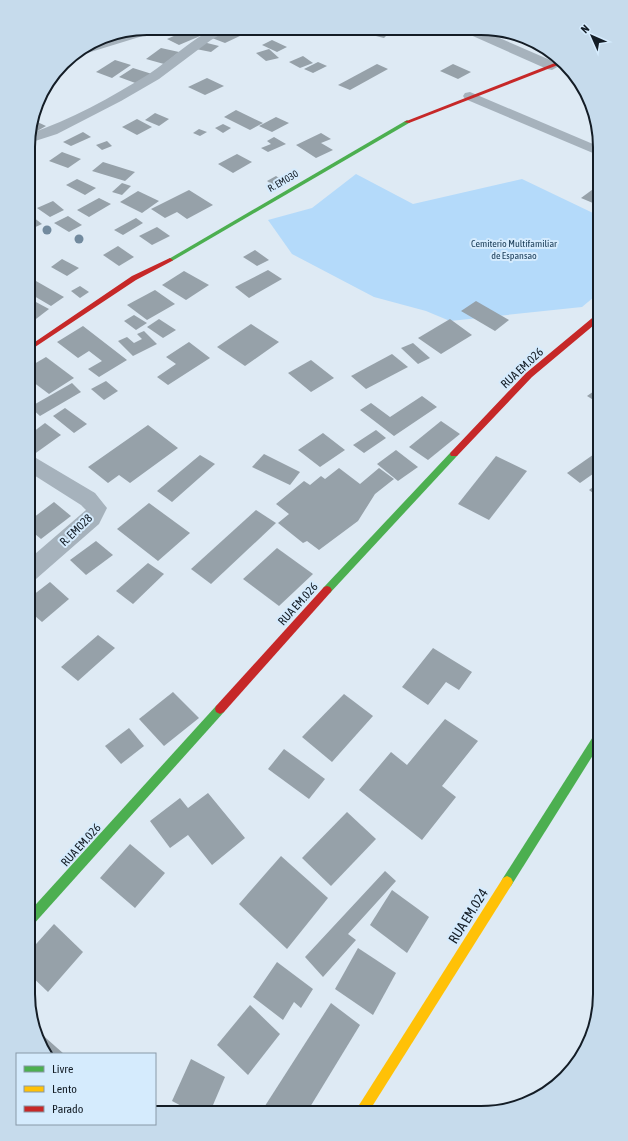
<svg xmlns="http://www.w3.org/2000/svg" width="628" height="1141" font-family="'Asap Condensed',sans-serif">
<rect width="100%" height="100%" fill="#deeaf4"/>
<!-- green -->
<path fill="#b4dafa" d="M356 174 413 204 522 179 593 213 600 224V292L582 307 450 321 426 311 374 297 292 254 268 220 312 208Z"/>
<!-- building -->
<g fill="#96a1a9">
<path d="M192 28H219L179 45 167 39Z"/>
<path d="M372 29 392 30 384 38 368 34Z"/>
<path d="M229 30 242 35 225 43 212 38Z"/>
<path d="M504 30 521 39 516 41 497 33Z"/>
<path d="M272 40 287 47 277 52 262 45Z"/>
<path d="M203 42 219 46 211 52 196 49Z"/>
<path d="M161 48 179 52 164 64 146 59Z"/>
<path d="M269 49 279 58 266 61 256 53Z"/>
<path d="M303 56 313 63 300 68 289 62Z"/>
<path d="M115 60 131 65 112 78 96 72Z"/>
<path d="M318 62 327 66 313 73 304 69Z"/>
<path d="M377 64 388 69 350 90 338 85Z"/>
<path d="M453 64 471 72 458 79 440 71Z"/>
<path d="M133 68 152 74 138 84 119 77Z"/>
<path d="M53 78 58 79 49 88 46 87Z"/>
<path d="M207 78 224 86 205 95 188 87Z"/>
<path d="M42 91 50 92 40 105H37Z"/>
<path d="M236 110 263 123 250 130 224 117Z"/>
<path d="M155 113 169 119 159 126 145 120Z"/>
<path d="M276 117 289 123 272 132 259 126Z"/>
<path d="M137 119 152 127 137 135 122 127Z"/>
<path d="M33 120 46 126 32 134 29 131Z"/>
<path d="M223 124 231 128 223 133 215 128Z"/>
<path d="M199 129 207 132 200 136 193 133Z"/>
<path d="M83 132 91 137 71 146 63 142Z"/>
<path d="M321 133 331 139 321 143 333 150 316 158 296 145Z"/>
<path d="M274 137 286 144 268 152 261 148 271 144 267 141Z"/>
<path d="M107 141 112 146 102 150 96 145Z"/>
<path d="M62 152 81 159 68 168 49 161Z"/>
<path d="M237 154 252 162 233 173 218 164Z"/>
<path d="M103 162 135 172 125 181 92 171Z"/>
<path d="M276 176 283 181 273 185 267 181Z"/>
<path d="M77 179 96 188 85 195 66 185Z"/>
<path d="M122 183 131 186 122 195 112 192Z"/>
<path d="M600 184V206L581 198Z"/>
<path d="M189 190 213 205 187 219 177 212 165 218 151 209Z"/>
<path d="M138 191 159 201 142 213 120 202Z"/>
<path d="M99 198 111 204 89 217 77 210Z"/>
<path d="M53 201 64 210 50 217 37 208Z"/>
<path d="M29 214 42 224 29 230Z"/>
<path d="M68 216 82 225 69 232 54 223Z"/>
<path d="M136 218 143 223 123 235 114 230Z"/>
<path d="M157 227 170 236 152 245 139 236Z"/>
<path d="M118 246 134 257 119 266 103 255Z"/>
<path d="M255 250 269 260 257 266 243 257Z"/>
<path d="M62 259 79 268 67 276 51 267Z"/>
<path d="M268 270 282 279 249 298 235 287Z"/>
<path d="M184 271 209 285 186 300 162 285Z"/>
<path d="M36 281 64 297 51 306 29 293V286Z"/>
<path d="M80 286 89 292 80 298 71 291Z"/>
<path d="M155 290 175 304 147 320 127 305Z"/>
<path d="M34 301 49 309 32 322 29 321V306Z"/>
<path d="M476 301 509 320 495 331 461 311Z"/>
<path d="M134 315 147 323 136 330 124 321Z"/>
<path d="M159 319 176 330 163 338 147 327Z"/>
<path d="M450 319 472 335 441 354 418 338Z"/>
<path d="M251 324 279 342 245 366 217 347Z"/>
<path d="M83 326 127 360 99 377 88 369 102 361 89 351 78 358 57 342Z"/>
<path d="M144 331 157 344 133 356 118 341 127 337 134 343 142 339 137 334Z"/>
<path d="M189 342 210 358 168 385 157 377 176 364 166 357Z"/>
<path d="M413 343 430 358 418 364 401 348Z"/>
<path d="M392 354 408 367 366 389 351 376Z"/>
<path d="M46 357 74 378 49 394 29 379V367Z"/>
<path d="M311 360 334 378 311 392 288 373Z"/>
<path d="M106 381 118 391 104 400 91 389Z"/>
<path d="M72 383 81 392 40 416 30 407Z"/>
<path d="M600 387V404L587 396Z"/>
<path d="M422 396 437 407 394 436 360 410 371 403 390 417Z"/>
<path d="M65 408 87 424 74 433 53 416Z"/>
<path d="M441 421 460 434 428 460 409 447Z"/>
<path d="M45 423 61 435 33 455 29 452V435Z"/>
<path d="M148 425 178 448 130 483 119 475 108 483 88 467Z"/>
<path d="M376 430 386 438 364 453 353 445Z"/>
<path d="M323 433 345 450 320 467 298 450Z"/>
<path d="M396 450 418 467 398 481 377 464Z"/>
<path d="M600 450V469L580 483 567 473Z"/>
<path d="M264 454 300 472 290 485 252 467Z"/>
<path d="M200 455 215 464 172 502 157 491Z"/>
<path d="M496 456 527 471 489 520 458 504Z"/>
<path d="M339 468 360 484 379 468 394 479 375 494 358 521 319 550 307 541 303 543 278 523 289 514 276 504 304 481 310 485 321 476 325 479Z"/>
<path d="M600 482V498L589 490Z"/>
<path d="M54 502 71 516 41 539 29 529V521Z"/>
<path d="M149 503 190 533 158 561 117 529Z"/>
<path d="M256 510 276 523 211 584 191 569Z"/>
<path d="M96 541 113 555 86 575 70 560Z"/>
<path d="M277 548 313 574 279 606 243 579Z"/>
<path d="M148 563 164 574 133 604 116 591Z"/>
<path d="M50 582 69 599 42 622 28 610V599Z"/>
<path d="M98 635 115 648 78 681 61 667Z"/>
<path d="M433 648 472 672 459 690 446 682 428 705 402 687Z"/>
<path d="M173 692 199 718 164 746 139 719Z"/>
<path d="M344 694 373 716 332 762 302 737Z"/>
<path d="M445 719 478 741 442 786 456 797 422 840 359 790 391 752 407 765Z"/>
<path d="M129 728 144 746 121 764 105 746Z"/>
<path d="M284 749 325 779 309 799 268 769Z"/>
<path d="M28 766 35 774 28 779Z"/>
<path d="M208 793 245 838 212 865 188 835 170 848 150 821 180 798 188 808Z"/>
<path d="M347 812 376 839 331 886 302 858Z"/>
<path d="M130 844 165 873 135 908 100 878Z"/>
<path d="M281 856 328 898 287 949 239 904Z"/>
<path d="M385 871 396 881 348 934 356 940 323 977 305 957Z"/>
<path d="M392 890 429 917 407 953 370 925Z"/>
<path d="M54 924 83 952 48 992 28 973V953Z"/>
<path d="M358 948 396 973 373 1015 335 989Z"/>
<path d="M277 962 313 989 301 1008 294 1002 283 1020 253 997Z"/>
<path d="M331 1003 360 1025 307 1112H267L263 1109Z"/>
<path d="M250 1005 280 1034 248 1075 217 1045Z"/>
<path d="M595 1021 591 1040 575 1067 568 1072Z"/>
<path d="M38 1031 64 1054H49L35 1034Z"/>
<path d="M191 1059 225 1077 210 1112H193L172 1101Z"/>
</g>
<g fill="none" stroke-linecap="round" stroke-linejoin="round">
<!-- street -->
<g fill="#a6b2bc" fill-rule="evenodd">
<path d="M147 28H161L159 31 84 54H74L91 43Z"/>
<path d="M214 28 230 29 211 40 159 79 121 101 57 134 29 143V134C70 120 112 97 149 74 171 59 190 41 214 28Z"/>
<path d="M464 30H481L557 63 559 66 552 70 547 69 466 33Z"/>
<path d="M470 92 600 147V156L465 99 463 96 465 93Z"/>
<path d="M29 455 36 458 95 493 107 508 99 524 36 579 28 582V560L86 510 81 505 29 472Z"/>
</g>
<!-- fast -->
<g fill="#4caf50" fill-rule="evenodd">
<path d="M407 120 410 122 409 123 172 261H168L167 260Z"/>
<path d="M454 451 458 454 457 456 330 593H324L322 590 324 587 451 452Z"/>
<path d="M220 704 224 706 225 709 224 712 32 926 28 928V913L216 706Z"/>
<path d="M600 730V744L511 886 507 888 503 886 501 882 503 878 596 732Z"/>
</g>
<!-- slow -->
<path fill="#ffc107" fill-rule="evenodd" d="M507 876 511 878 513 882 511 886 368 1113H354L503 878Z"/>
<!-- jam -->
<g fill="#c62828" fill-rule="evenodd">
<path d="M560 61H562L563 63 409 123 404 122Z"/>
<path d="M170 258 173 260 172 261 136 280 29 351V346L132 276Z"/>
<path d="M597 314H600V320L532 377 457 456H451L450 454 451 452 526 373Z"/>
<path d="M327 586 330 587 332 590 330 593 224 712 220 714 216 712 215 709 216 706 324 587Z"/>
</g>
</g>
<!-- trees -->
<g fill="#728a9e">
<circle cx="47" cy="230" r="4.5"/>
<circle cx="79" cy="239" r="4.5"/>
</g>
<g text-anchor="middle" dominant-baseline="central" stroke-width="4" stroke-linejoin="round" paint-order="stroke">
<!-- far-street labels -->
<g font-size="10" fill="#141d26" stroke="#d5ebfd">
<text transform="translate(283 181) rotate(-30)">R. EM030</text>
</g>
<!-- far-park labels -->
<g font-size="10" fill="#1a3c57" stroke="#d5ebfd">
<text x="514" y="243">Cemiterio Multifamiliar<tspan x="514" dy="12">de Espansao</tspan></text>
</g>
<!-- street labels -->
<g font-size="12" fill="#141d26" stroke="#d5ebfd">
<text transform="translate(522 368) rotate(-43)">RUA EM.026</text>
<text transform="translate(76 530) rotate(-44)">R. EM028</text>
<text transform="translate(298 604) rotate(-48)">RUA EM.026</text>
<text transform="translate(81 845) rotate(-48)">RUA EM.026</text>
</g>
<!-- near-street labels -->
<g font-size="14" fill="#141d26" stroke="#d5ebfd">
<text transform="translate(468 916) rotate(-58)">RUA EM.024</text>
</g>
</g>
<!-- crop -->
<path d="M0 0H628V1141H0ZM147 35H481A112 112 0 0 1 593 147V994A112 112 0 0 1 481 1106H147A112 112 0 0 1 35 994V147A112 112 0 0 1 147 35Z" fill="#c6dbec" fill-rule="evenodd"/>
<path fill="none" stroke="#141d26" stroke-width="2" d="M147 35H481A112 112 0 0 1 593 147V994A112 112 0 0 1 481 1106H147A112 112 0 0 1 35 994V147A112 112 0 0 1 147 35Z"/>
<!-- legend -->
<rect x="16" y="1053" width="140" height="72" fill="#d5ebfd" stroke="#8899a7"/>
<rect x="24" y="1066" width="20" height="6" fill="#4caf50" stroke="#8899a7"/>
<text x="52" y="1073" font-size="12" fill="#141d26">Livre</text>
<rect x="24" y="1086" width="20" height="6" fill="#ffc107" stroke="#8899a7"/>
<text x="52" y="1093" font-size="12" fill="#141d26">Lento</text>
<rect x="24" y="1106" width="20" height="6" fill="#c62828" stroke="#8899a7"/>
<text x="52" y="1113" font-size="12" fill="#141d26">Parado</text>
<!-- north arrow -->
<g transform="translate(592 36) rotate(315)" stroke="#d5ebfd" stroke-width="3" paint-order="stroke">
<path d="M0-3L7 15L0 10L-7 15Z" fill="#141d26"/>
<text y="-6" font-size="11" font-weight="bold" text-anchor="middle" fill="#141d26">N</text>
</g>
</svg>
